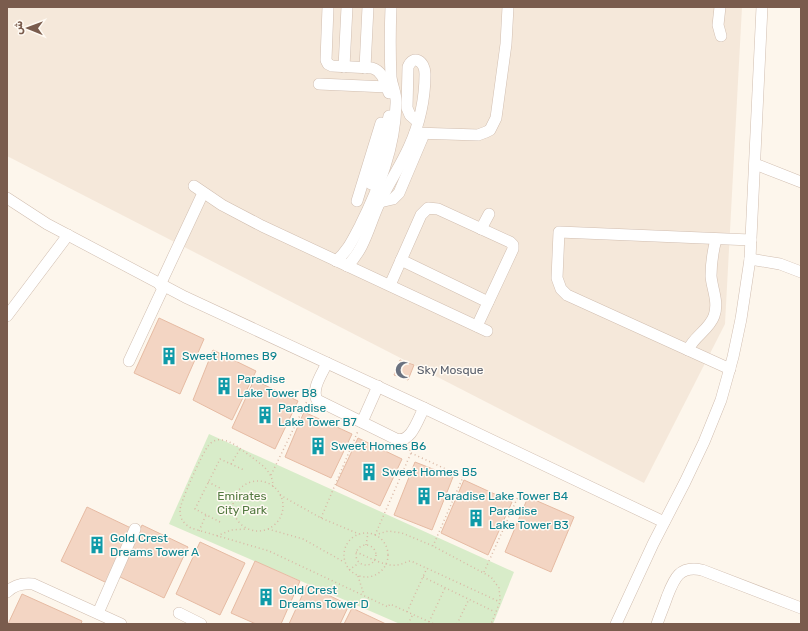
<svg xmlns="http://www.w3.org/2000/svg" width="808" height="631" font-family="Rubik,'Noto Sans Arabic',sans-serif">
<rect width="100%" height="100%" fill="#fdf6ec"/>
<!-- residential -->
<path fill="#f5e8da" d="M7 7H742L725 324 644 483 7 156Z"/>
<!-- green -->
<path fill="#d8ecc9" d="M209 434 514 572 493 624H400L169 524Z"/>
<!-- building -->
<g fill="#f3d5c3" stroke="#e6bba3">
<path d="M159 318 204 339 180 394 134 373Z"/>
<path d="M213 350 256 371 232 420 193 400Z"/>
<path d="M400 360 414 365 408 380 394 375Z"/>
<path d="M254 380 298 401 275 449 232 428Z"/>
<path d="M304 412 352 434 331 478 285 457Z"/>
<path d="M358 438 402 459 380 506 336 485Z"/>
<path d="M415 462 453 477 432 530 394 515Z"/>
<path d="M464 480 512 502 488 555 441 533Z"/>
<path d="M528 497 574 517 551 572 505 552Z"/>
<path d="M87 507 133 529 107 583 61 561Z"/>
<path d="M142 525 188 547 164 598 118 576Z"/>
<path d="M200 542 245 563 220 615 176 594Z"/>
<path d="M255 561 300 581 281 624H256L231 613Z"/>
<path d="M307 585 349 605 340 624H289Z"/>
<path d="M22 594 82 621 81 624H8Z"/>
<path d="M352 608 386 624H344Z"/>
</g>
<g fill="none" stroke-linecap="round" stroke-linejoin="round">
<!-- minor casing -->
<g stroke="#d1beb0" stroke-width="12">
<g id="minor">
<path d="M328 7 326 60 328 64 332 66 372 68C383 71 385 83 389 93"/>
<path d="M720 7 718 25 721 36"/>
<path d="M344 67 347 7"/>
<path d="M365 68 368 7"/>
<path d="M319 84 387 87"/>
<path d="M415 133 478 135 486 132 490 130 496 118 506 44 508 7"/>
<path d="M755 164 801 182"/>
<path d="M371 184 383 144 389 116"/>
<path d="M194 186 222 205 262 226 487 331"/>
<path d="M7 198 47 224 185 297 424 408 664 522"/>
<path d="M357 201 381 123"/>
<path d="M380 202 393 199 399 193 424 134"/>
<path d="M481 229 489 214"/>
<path d="M750 259 780 264 801 272"/>
<path d="M401 260 488 302"/>
<path d="M336 261C348 251 353 239 360 226 379 188 395 147 396 104 397 95 392 86 391 77 390 54 390 31 391 7"/>
<path d="M347 266C365 249 369 225 379 204 388 184 400 167 409 147 419 125 425 99 425 74 425 61 413 54 408 67L407 108 410 115 418 122"/>
<path d="M160 285 203 193"/>
<path d="M390 285 421 215 428 208 438 209 510 242 513 245V249L477 326"/>
<path d="M7 316 68 235"/>
<path d="M688 350C694 336 709 330 714 316 719 302 712 289 711 276 711 263 713 251 716 239"/>
<path d="M129 361 164 286"/>
<path d="M327 363C322 374 311 389 317 400L396 439C411 444 418 419 424 408"/>
<path d="M730 369 567 295 561 289 557 278 559 232 751 240"/>
<path d="M362 422 378 386"/>
<path d="M7 592C14 585 23 583 33 584L121 624"/>
<path d="M98 613 135 529"/>
<path d="M179 613 201 624"/>
<path d="M616 624 653 544 685 482 704 442 721 400 733 357 741 319 750 259 762 7"/>
<path d="M657 624C660 615 664 606 667 597 674 579 679 565 702 570L801 608"/>
</g>
</g>
<!-- path -->
<g stroke="#d9b8a5" stroke-width="1.5" stroke-dasharray="1 3" stroke-linecap="butt">
<path d="M411 453 463 477 433 546"/>
<path d="M231 464 240 449"/>
<path d="M271 475 307 401"/>
<circle cx="258" cy="506" r="25"/>
<path d="M208 482 222 489"/>
<path d="M273 487C273 472 263 466 253 458 244 452 232 440 221 440 216 439 211 442 208 446 203 452 179 504 180 511 180 519 184 524 191 528L269 551 388 607 390 604 434 624"/>
<path d="M280 495 321 518 359 534"/>
<path d="M321 518 358 431"/>
<path d="M220 522 195 509 220 459 244 470"/>
<path d="M268 529 303 539 344 562"/>
<path d="M199 531 206 515"/>
<circle cx="366" cy="555" r="22"/>
<path d="M375 535 388 531 402 533 433 546 491 577 499 588 500 598V602L491 624"/>
<path d="M375 535 411 453 409 447"/>
<path d="M217 536 231 530 246 529"/>
<circle cx="366" cy="555" r="10"/>
<path d="M366 545 368 533"/>
<path d="M356 552C366 556 386 567 396 565 402 565 406 561 411 561L500 602"/>
<path d="M349 570 359 563"/>
<path d="M484 572 521 490"/>
<path d="M358 576 364 595"/>
<path d="M423 577 495 612"/>
<path d="M407 612 427 568"/>
<path d="M429 622 445 588"/>
<path d="M408 624 413 614"/>
<path d="M457 624 469 599"/>
</g>
<!-- minor -->
<use href="#minor" stroke="#fff" stroke-width="11"/>
</g>
<!-- icons -->
<defs>
<g id="building-bare" transform="scale(1.38)"><path d="M-4-6H4V6H1V3H-1V6H-4ZM-2.5-4.3h1.7v1.8h-1.7ZM.8-4.3h1.7v1.8H.8ZM-2.5-1h1.7V.8h-1.7ZM.8-1h1.7V.8H.8Z" fill="#0f9aa8" stroke="#fffaf3" stroke-width="2.5" paint-order="stroke"/></g>
<g id="mosque-bare" transform="scale(1.38)"><path d="M3.5-4.9A6 6 0 1 0 3.5 4.9A5 5 0 1 1 3.5-4.9Z" fill="#6b7280" stroke="#fffaf3" stroke-width="2.5" paint-order="stroke"/></g>
</defs>
<g fill-rule="evenodd">
<use href="#building-bare" x="169" y="356"/>
<use href="#mosque-bare" x="404" y="370"/>
<use href="#building-bare" x="224" y="386"/>
<use href="#building-bare" x="265" y="415"/>
<use href="#building-bare" x="318" y="446"/>
<use href="#building-bare" x="369" y="472"/>
<use href="#building-bare" x="424" y="496"/>
<use href="#building-bare" x="476" y="518"/>
<use href="#building-bare" x="97" y="545"/>
<use href="#building-bare" x="266" y="597"/>
</g>
<g text-anchor="middle" dominant-baseline="central" stroke-width="3" stroke-linejoin="round" paint-order="stroke">
<!-- culture labels -->
<g font-size="12" fill="#0d838f" stroke="#fffaf3" text-anchor="start">
<text x="182" y="356">Sweet Homes B9</text>
<text x="237" y="379">Paradise<tspan x="237" dy="14">Lake Tower B8</tspan></text>
<text x="278" y="408">Paradise<tspan x="278" dy="14">Lake Tower B7</tspan></text>
<text x="331" y="446">Sweet Homes B6</text>
<text x="382" y="472">Sweet Homes B5</text>
<text x="437" y="496">Paradise Lake Tower B4</text>
<text x="489" y="511">Paradise<tspan x="489" dy="14">Lake Tower B3</tspan></text>
<text x="110" y="538">Gold Crest<tspan x="110" dy="14">Dreams Tower A</tspan></text>
<text x="279" y="590">Gold Crest<tspan x="279" dy="14">Dreams Tower D</tspan></text>
</g>
<!-- worship labels -->
<g font-size="12" fill="#5b616d" stroke="#fffaf3" text-anchor="start">
<text x="417" y="370">Sky Mosque</text>
</g>
<!-- park labels -->
<g font-size="12" fill="#537a41" stroke="#fffaf3">
<text x="242" y="496">Emirates<tspan x="242" dy="14">City Park</tspan></text>
</g>
</g>
<!-- border -->
<rect width="808" height="631" fill="none" stroke="#7a5c4d" stroke-width="16"/>
<!-- north arrow -->
<g transform="translate(28 28) rotate(271)" stroke="#fffaf3" stroke-width="3" paint-order="stroke">
<path d="M0-3L7 15L0 10L-7 15Z" fill="#7a5c4d"/>
<text y="-6" font-size="11" font-weight="bold" text-anchor="middle" fill="#7a5c4d">ش</text>
</g>
</svg>
